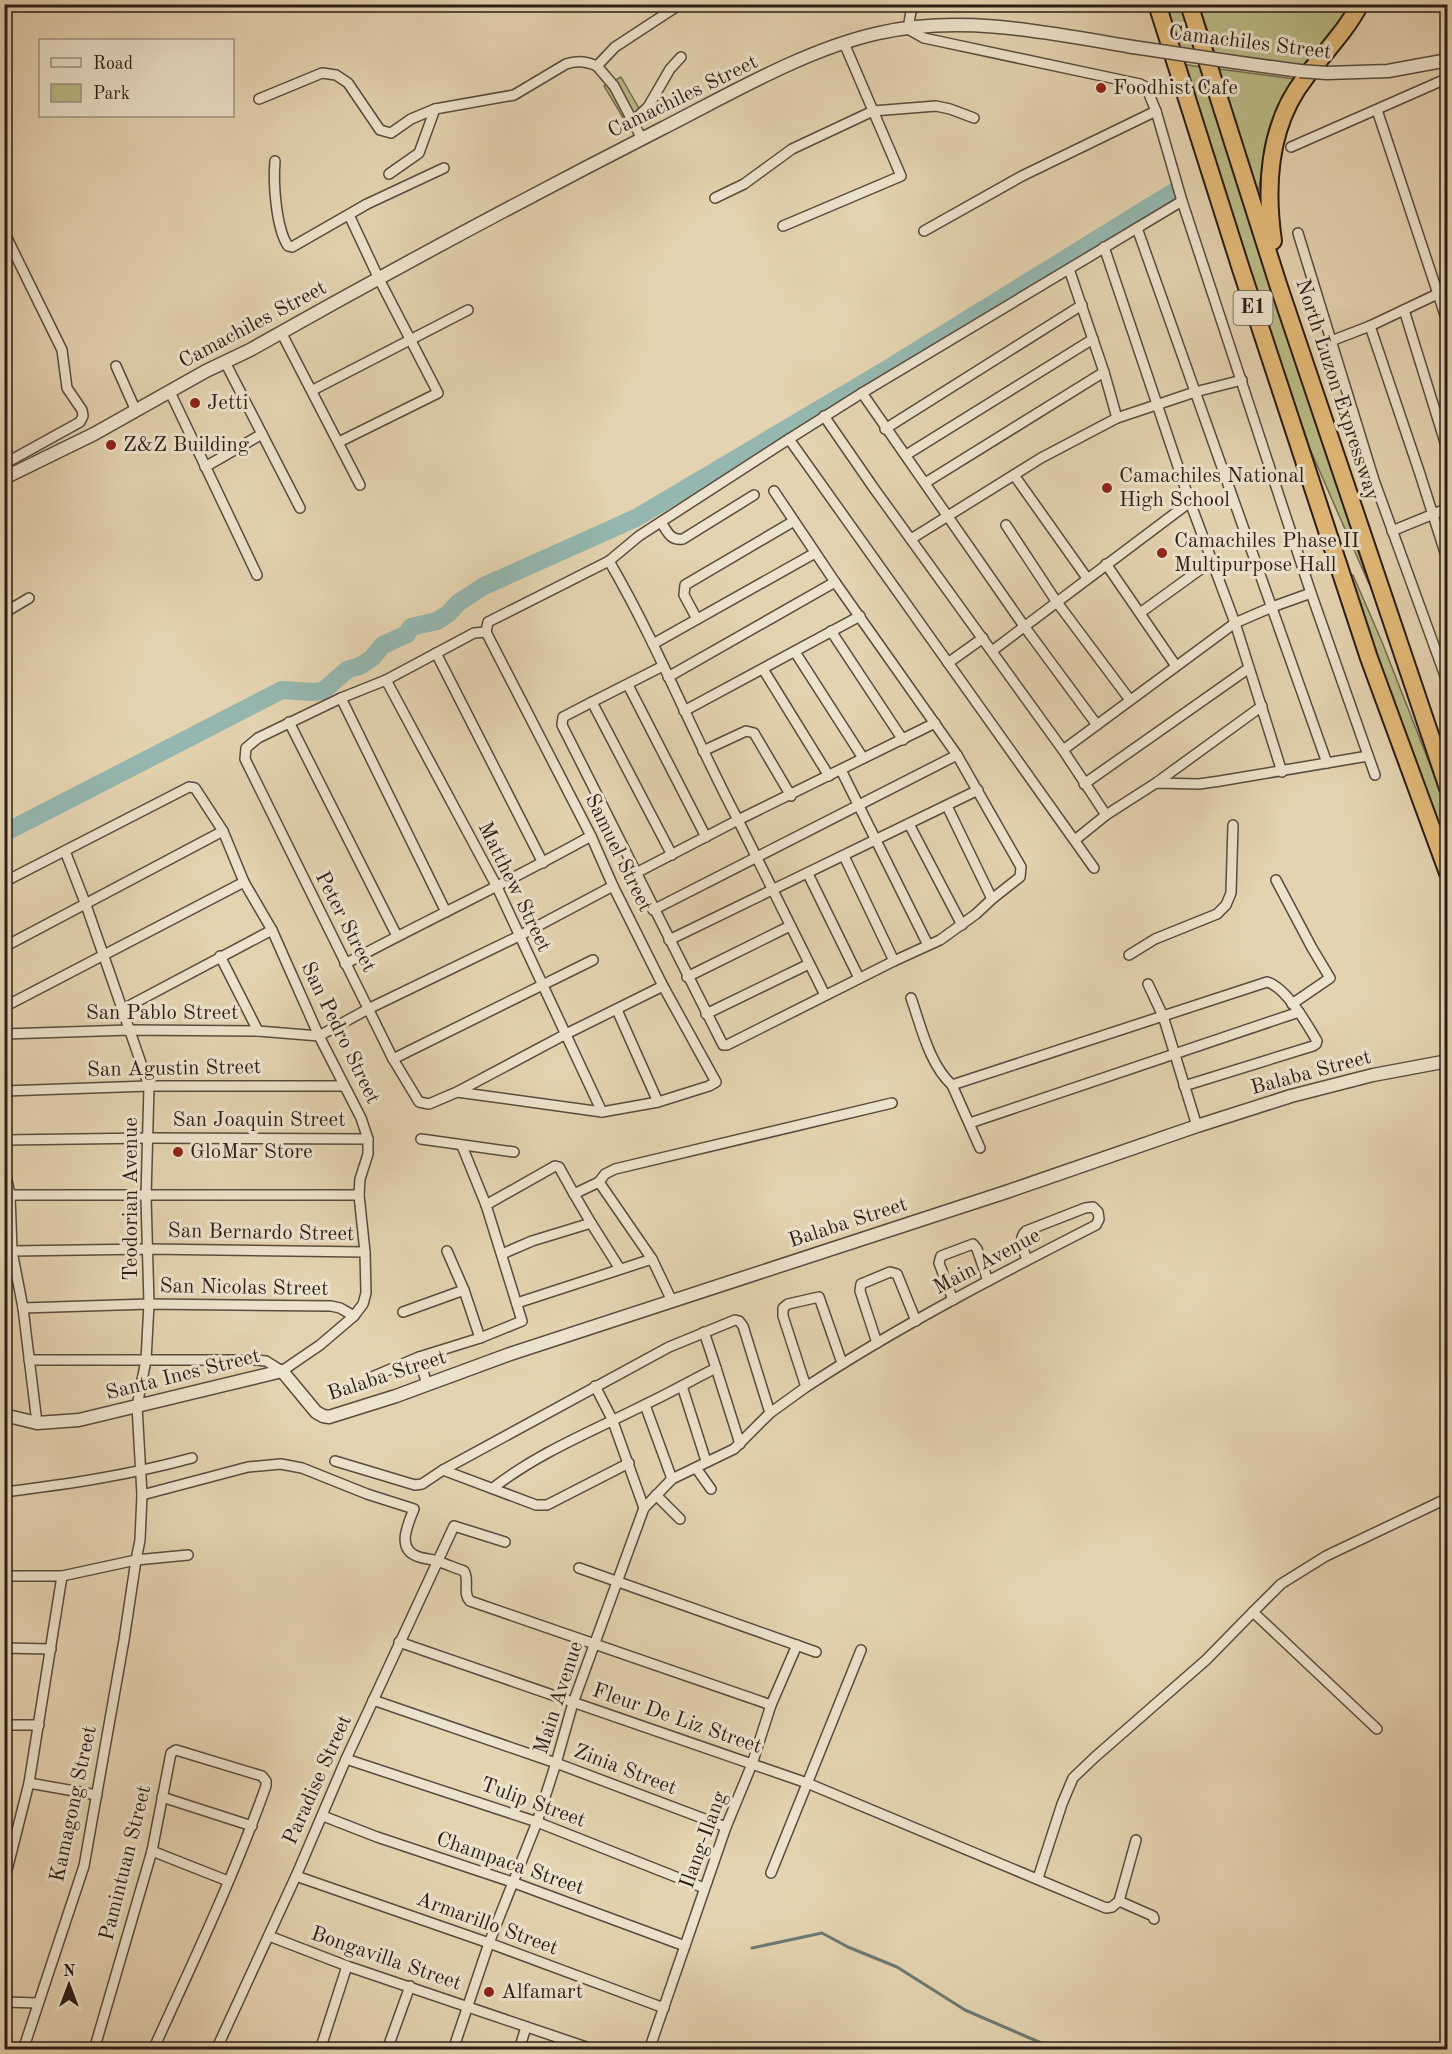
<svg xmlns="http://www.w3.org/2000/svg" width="1452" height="2054" font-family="'Old Standard TT',serif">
<rect width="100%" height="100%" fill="#e4d3b0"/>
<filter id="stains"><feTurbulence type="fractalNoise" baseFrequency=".00333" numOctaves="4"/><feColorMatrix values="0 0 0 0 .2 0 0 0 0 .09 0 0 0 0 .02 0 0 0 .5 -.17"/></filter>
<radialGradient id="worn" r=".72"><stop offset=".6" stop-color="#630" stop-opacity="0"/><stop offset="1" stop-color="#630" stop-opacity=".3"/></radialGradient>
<!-- green -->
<g fill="#babb87" stroke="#726c50" stroke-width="1.5">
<path d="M1164 5H1181L1196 52 1179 49Z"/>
<path d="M1199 5H1350L1336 26 1303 65 1215 54Z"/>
<path d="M1182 64 1200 67 1369 584 1310 449Z"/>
<path d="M1219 69 1294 79C1270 113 1264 155 1258 195Z"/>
<path d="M621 77 641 112 625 121 604 86Z"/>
<path d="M1353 575 1382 642 1447 808V864L1347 577Z"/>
</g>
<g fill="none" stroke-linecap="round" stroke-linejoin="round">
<!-- stream -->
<path stroke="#6b7a73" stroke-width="3" d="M752 1948 822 1933 848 1947 897 1967 965 2010 1046 2045C1072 2048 1087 2037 1112 2050"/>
<!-- river -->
<path stroke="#95b7af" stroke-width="18" d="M4 833 282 690 312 692 323 691 347 670 362 665 372 658 383 645 407 634 411 627 437 621 449 613 458 603 484 586 636 518 884 371 1172 193"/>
<!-- minor casing -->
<g stroke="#594b3e" stroke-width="12">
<g id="minor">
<path d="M918 4 911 11 908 29 924 38 1140 84 1146 87 1156 111 1182 201 1311 593 1375 775"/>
<path d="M259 99 322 73 336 75 348 83 380 130 391 133 411 119 435 109 514 95 566 64C577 60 586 61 597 66"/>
<path d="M1377 110 1448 324"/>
<path d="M633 121 648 107 670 69 681 57"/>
<path d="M642 139 614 86 597 66 615 47 676 7"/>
<path d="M1291 147 1448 78"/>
<path d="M275 161C273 183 276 228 288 246L292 247 367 204 444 168"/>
<path d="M389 174 419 153 435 109"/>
<path d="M715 198 744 184 792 149 873 111 936 106 950 109 974 118"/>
<path d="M783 226 901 176 844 43"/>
<path d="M1137 228 1327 763"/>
<path d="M924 231 1022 176 1156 111"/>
<path d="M4 232 62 350 67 388 82 410 83 416 80 422 4 464"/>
<path d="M1298 233 1374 480 1448 684"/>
<path d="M1104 247 1190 502 1235 623 1282 772"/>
<path d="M1069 269 1104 372 1117 418"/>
<path d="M1404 310 1448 452"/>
<path d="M1370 326 1419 471 1448 562"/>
<path d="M281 332 360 485"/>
<path d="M1331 341 1370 326 1448 289"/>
<path d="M225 362 300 508"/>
<path d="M116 366 136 411"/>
<path d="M313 390 468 310"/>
<path d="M170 392 257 575"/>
<path d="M862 393 1024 626 1097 725"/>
<path d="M824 416 873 487 1063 750 1106 815"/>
<path d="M885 429 1082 305"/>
<path d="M339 442 438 393 379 279 349 215"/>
<path d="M906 455 1093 339"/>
<path d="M205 467 262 434"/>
<path d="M1014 475 1087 578"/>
<path d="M925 483 1104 372"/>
<path d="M661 522C667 531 670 541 683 539L754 495"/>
<path d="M1006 525 1056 601 1130 700"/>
<path d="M1392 531 1448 508"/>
<path d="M911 539 1041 458 1117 418 1195 392 1242 380"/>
<path d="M1106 564 1176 666"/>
<path d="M4 613 29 598"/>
<path d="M1140 613 1212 561"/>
<path d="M697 619 684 595 685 585 794 521"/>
<path d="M831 631 903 740"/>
<path d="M486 632 488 622 609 561"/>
<path d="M653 644 815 553"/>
<path d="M992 651 1190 502"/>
<path d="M795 652 863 758"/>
<path d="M436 653 543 863"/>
<path d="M948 663 983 638"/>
<path d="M663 666 592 702 672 855"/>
<path d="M763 669 829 776"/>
<path d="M668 677 835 582"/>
<path d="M386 680 497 887 602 1112"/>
<path d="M628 685 706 837"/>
<path d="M341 698 446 912"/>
<path d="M592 702 563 717 562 725 723 1045H727L894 961 940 940 976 914 992 899 1020 877 1021 867 957 755 835 582 774 491"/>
<path d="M684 711 860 616"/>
<path d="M289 722 397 936"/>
<path d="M1063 750 1235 623 1272 607 1311 593"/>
<path d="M703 751 746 731 754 733 791 796"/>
<path d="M841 770 928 945"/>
<path d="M1156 783 1262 706"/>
<path d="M1084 784 1249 668"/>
<path d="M947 806 992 899"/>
<path d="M909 824 962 925"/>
<path d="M1075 840 1106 815 1156 783 1199 784 1220 781 1368 756"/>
<path d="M844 856 894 961"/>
<path d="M1094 868 789 439 862 393 1182 201"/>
<path d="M636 873 738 820C693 735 658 645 609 561L639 536 789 439"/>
<path d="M808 874 859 978"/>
<path d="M1276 880 1312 948 1330 978 1292 1004"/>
<path d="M4 882 189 787 195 788 223 831 244 882 272 930 319 1036 361 1118 368 1139V1154L360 1179 359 1195 365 1252 366 1293 363 1304 354 1316 320 1345 282 1371 266 1361 255 1360H29"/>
<path d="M653 910 957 755"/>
<path d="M669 940 978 790"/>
<path d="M4 947 223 831"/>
<path d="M1129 955 1155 939 1217 914 1226 905 1231 893 1233 825"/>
<path d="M220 956 258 1031"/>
<path d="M345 964C427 920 511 881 591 836"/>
<path d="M687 977 790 926"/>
<path d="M1148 984 1163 1016 1197 1126"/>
<path d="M825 995 738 820 935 723"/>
<path d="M911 998C921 1026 929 1064 952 1085L980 1148"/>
<path d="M4 1007 244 882"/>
<path d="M123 1009 272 930"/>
<path d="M617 1010 658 1102"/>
<path d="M706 1014 809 964"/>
<path d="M4 1034 130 1030 258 1031 319 1036 368 1009 519 936 613 886"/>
<path d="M393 1059 593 960"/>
<path d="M952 1085 1267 982C1286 987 1307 1024 1317 1041L1316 1044 1313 1046 1184 1086"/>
<path d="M4 1091 149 1086H344"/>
<path d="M457 1092 602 1112 658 1102 709 1086 716 1082 663 986 613 886 591 836 486 632 474 633 386 680 341 698 258 738 246 748 245 759 393 1059 419 1102 429 1104 457 1092 566 1034 663 986"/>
<path d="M970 1123 1299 1012"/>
<path d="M421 1139 514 1152"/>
<path d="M4 1140 149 1138 368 1139"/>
<path d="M4 1166 10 1195 12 1251 23 1308 37 1423"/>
<path d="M10 1195H359"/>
<path d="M486 1205 555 1166 559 1167 574 1194"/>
<path d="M591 1223 620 1269"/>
<path d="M12 1251 148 1249 365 1252"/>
<path d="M447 1251 464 1290 480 1338"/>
<path d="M502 1254 532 1241 591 1223 574 1194 599 1182"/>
<path d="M953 1300 939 1263 941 1256 973 1244 977 1249 988 1281"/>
<path d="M672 1301 652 1259 599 1182 605 1174 615 1169 892 1103"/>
<path d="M517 1303 652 1259"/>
<path d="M23 1308 149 1304 331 1306 340 1308 354 1316"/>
<path d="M403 1312 464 1290"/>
<path d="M877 1343 860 1291 861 1284 890 1272 897 1274 916 1321"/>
<path d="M419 1357 427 1385"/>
<path d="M842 1363 819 1297 788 1304 783 1308V1316L806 1387C899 1326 998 1275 1096 1225L1099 1219 1098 1212 1093 1207 1085 1208 1026 1231C1017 1239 1024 1250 1027 1260"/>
<path d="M716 1368 740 1444"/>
<path d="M372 1377 419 1357 480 1338 522 1321 486 1205 462 1146"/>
<path d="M595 1386 612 1419 644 1508"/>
<path d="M682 1386 706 1461"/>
<path d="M645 1405 672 1479"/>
<path d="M335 1461 415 1485 422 1484 443 1470"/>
<path d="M629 1463 547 1505H536L443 1470 669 1347 735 1320 739 1321 743 1326 770 1413"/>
<path d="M696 1468 711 1489"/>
<path d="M493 1488C539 1452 595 1430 646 1404 670 1393 692 1380 716 1368L704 1332"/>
<path d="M4 1492C70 1484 129 1475 192 1458"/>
<path d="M142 1495 248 1467 281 1464 302 1468 367 1494 414 1509C407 1526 396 1550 419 1557 425 1559 431 1559 437 1561 446 1564 455 1568 464 1571 470 1580 462 1593 470 1601L771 1705"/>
<path d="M656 1495 680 1519"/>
<path d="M579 1568 816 1652"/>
<path d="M4 1576H62L136 1560 188 1555"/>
<path d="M1253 1612 1281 1584 1326 1556 1448 1498"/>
<path d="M399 1642 807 1783 1106 1908 1112 1907 1119 1901 1136 1840"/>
<path d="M4 1648 51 1649"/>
<path d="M373 1700 556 1763 726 1827"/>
<path d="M4 1725H39"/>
<path d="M346 1759 537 1822 704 1888"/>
<path d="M29 1783 97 1795"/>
<path d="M162 1797 252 1826"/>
<path d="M323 1816 377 1837 512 1882 685 1946"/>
<path d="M152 1851 228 1881"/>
<path d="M771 1873 861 1650"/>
<path d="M296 1876 489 1943 664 2008"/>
<path d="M1038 1878 1062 1804 1073 1778 1095 1757 1206 1660 1253 1612 1377 1729"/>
<path d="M4 1882 29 1783 62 1576"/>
<path d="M1119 1901 1153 1916 1154 1919"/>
<path d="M269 1936 347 1966 595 2050"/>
<path d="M4 2002 38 2003"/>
<path d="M23 2050 84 1866 124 1640 136 1560 140 1540 142 1495 137 1406 146 1360 149 1304 146 1197 149 1086 86 905 65 851"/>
<path d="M94 2050 152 1851 171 1753 176 1750 262 1776 266 1781V1786C234 1876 193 1962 153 2050"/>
<path d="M216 2050 296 1876 346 1759 454 1526 505 1542"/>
<path d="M320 2050 347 1966"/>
<path d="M387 2050 410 1986"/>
<path d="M453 2050 489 1943 537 1822 556 1763 573 1703 644 1508 672 1479 734 1449 770 1413 806 1387"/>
<path d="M519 2050 526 2027"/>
<path d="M649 2050 726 1827 752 1764 771 1705 797 1645"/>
</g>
</g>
<!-- tertiary casing -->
<g stroke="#594b3e" stroke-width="15">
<g id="tertiary">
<path d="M1234 62 1300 71"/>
<path d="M1327 73 1388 71 1448 60"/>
<path d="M4 478 94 434 206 371 250 350C386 273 524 199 663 128 730 94 806 49 879 33 963 14 1050 33 1133 47"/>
<path d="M4 1415 37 1423 79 1420 282 1371 316 1412 323 1416 329 1417 396 1396 510 1354 1006 1192 1197 1126 1291 1096 1373 1075 1448 1061"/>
</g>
</g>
<!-- motorway casing -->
<g stroke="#2b1e18" stroke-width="20">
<g id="motorway">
<path d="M1157 4 1241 269 1369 658 1448 873"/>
<path d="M1189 4 1278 284 1448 788"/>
<path d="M1273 241C1265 185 1269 124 1305 78 1323 54 1346 31 1360 4"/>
</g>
</g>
<!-- minor -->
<use href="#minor" stroke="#ede2cc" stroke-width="9"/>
<!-- tertiary -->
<use href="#tertiary" stroke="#ede2cc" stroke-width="12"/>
<!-- motorway -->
<use href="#motorway" stroke="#e2ba78" stroke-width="16"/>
<!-- tertiary-bridge casing -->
<g stroke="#594b3e" stroke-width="15" stroke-linecap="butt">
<g id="tertiary-bridge">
<path d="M1133 47 1234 62"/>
<path d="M1300 71 1327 73"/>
</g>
</g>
<!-- tertiary-bridge -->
<use href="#tertiary-bridge" stroke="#ede2cc" stroke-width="12"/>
</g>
<!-- markers -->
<g fill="#8f2418" stroke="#ede2cc" stroke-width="2">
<circle cx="1101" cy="88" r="6"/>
<circle cx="195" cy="403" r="6"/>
<circle cx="111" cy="445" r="6"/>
<circle cx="1107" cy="488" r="6"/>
<circle cx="1162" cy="553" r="6"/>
<circle cx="178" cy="1152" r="6"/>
<circle cx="489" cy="1992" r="6"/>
</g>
<g text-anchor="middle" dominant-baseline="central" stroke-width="6" stroke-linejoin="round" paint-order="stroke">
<!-- shield labels -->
<rect fill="#ede2cc" stroke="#65594e" stroke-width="1.5" x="1233.5" y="291" width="39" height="34" rx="4.5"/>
<g font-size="20" font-weight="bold" fill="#2b1e18">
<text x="1253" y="308">E1</text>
</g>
<!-- street labels -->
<g font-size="21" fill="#2b1e18" stroke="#ede2cc">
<text transform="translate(1250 43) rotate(7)">Camachiles Street</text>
<text transform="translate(683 97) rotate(-26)">Camachiles Street</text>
<text transform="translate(253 325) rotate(-28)">Camachiles Street</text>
<text transform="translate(1337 390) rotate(72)">North Luzon Expressway</text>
<text transform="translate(618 853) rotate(64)">Samuel Street</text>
<text transform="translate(514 887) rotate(64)">Matthew Street</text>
<text transform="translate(345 922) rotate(63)">Peter Street</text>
<text x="162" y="1013">San Pablo Street</text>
<text transform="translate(340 1033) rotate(64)">San Pedro Street</text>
<text transform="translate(174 1069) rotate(-1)">San Agustin Street</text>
<text transform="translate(1311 1073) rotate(-15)">Balaba Street</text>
<text x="259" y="1120">San Joaquin Street</text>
<text transform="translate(131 1199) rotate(-90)">Teodorian Avenue</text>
<text transform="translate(848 1223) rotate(-18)">Balaba Street</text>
<text transform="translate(261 1233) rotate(1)">San Bernardo Street</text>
<text transform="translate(987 1262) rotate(-28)">Main Avenue</text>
<text transform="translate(244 1288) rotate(1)">San Nicolas Street</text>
<text transform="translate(183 1375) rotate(-14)">Santa Ines Street</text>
<text transform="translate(387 1376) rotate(-18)">Balaba Street</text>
<text transform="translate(559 1698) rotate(-72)">Main Avenue</text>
<text transform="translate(677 1719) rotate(19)">Fleur De Liz Street</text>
<text transform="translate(625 1770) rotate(21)">Zinia Street</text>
<text transform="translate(318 1780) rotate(-66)">Paradise Street</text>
<text transform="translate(533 1803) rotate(20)">Tulip Street</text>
<text transform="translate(74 1804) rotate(-78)">Kamagong Street</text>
<text transform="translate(704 1840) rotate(-70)">Ilang-Ilang</text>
<text transform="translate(126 1863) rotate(-76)">Pamintuan Street</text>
<text transform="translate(510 1864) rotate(19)">Champaca Street</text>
<text transform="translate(487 1924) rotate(20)">Armarillo Street</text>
<text transform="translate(386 1959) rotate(19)">Bongavilla Street</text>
</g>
<!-- poi labels -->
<g font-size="21" fill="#2b1e18" stroke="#ede2cc" text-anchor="start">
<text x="1113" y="88">Foodhist Cafe</text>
<text x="207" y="403">Jetti</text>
<text x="123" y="445">Z&amp;Z Building</text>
<text x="1119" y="476">Camachiles National<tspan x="1119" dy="24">High School</tspan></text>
<text x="1174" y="541">Camachiles Phase II<tspan x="1174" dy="24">Multipurpose Hall</tspan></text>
<text x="190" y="1152">GloMar Store</text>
<text x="501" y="1992">Alfamart</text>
</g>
</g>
<!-- margin -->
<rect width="1452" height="2054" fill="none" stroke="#e4d3b0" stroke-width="24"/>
<rect x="6" y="6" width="1440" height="2042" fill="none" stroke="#2b1e18" stroke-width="3"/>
<rect x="12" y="12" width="1428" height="2030" fill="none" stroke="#2b1e18" stroke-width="1.5"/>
<!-- legend -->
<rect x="39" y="39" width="195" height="78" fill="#ede2cc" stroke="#9f9484" stroke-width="1.5"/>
<rect x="51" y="58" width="30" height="9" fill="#ede2cc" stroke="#9f9484" stroke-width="1.5"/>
<text x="93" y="69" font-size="18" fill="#2b1e18">Road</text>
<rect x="51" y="84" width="30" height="18" fill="#babb87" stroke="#9f9484" stroke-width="1.5"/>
<text x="93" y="99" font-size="18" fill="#2b1e18">Park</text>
<!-- north arrow -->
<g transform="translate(69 1985)" stroke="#ede2cc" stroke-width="4.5" paint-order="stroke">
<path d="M0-4.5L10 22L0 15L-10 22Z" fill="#2b1e18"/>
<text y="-9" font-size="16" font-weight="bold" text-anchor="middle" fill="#2b1e18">N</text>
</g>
<rect width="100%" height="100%" filter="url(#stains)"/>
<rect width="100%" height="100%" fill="url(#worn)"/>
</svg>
